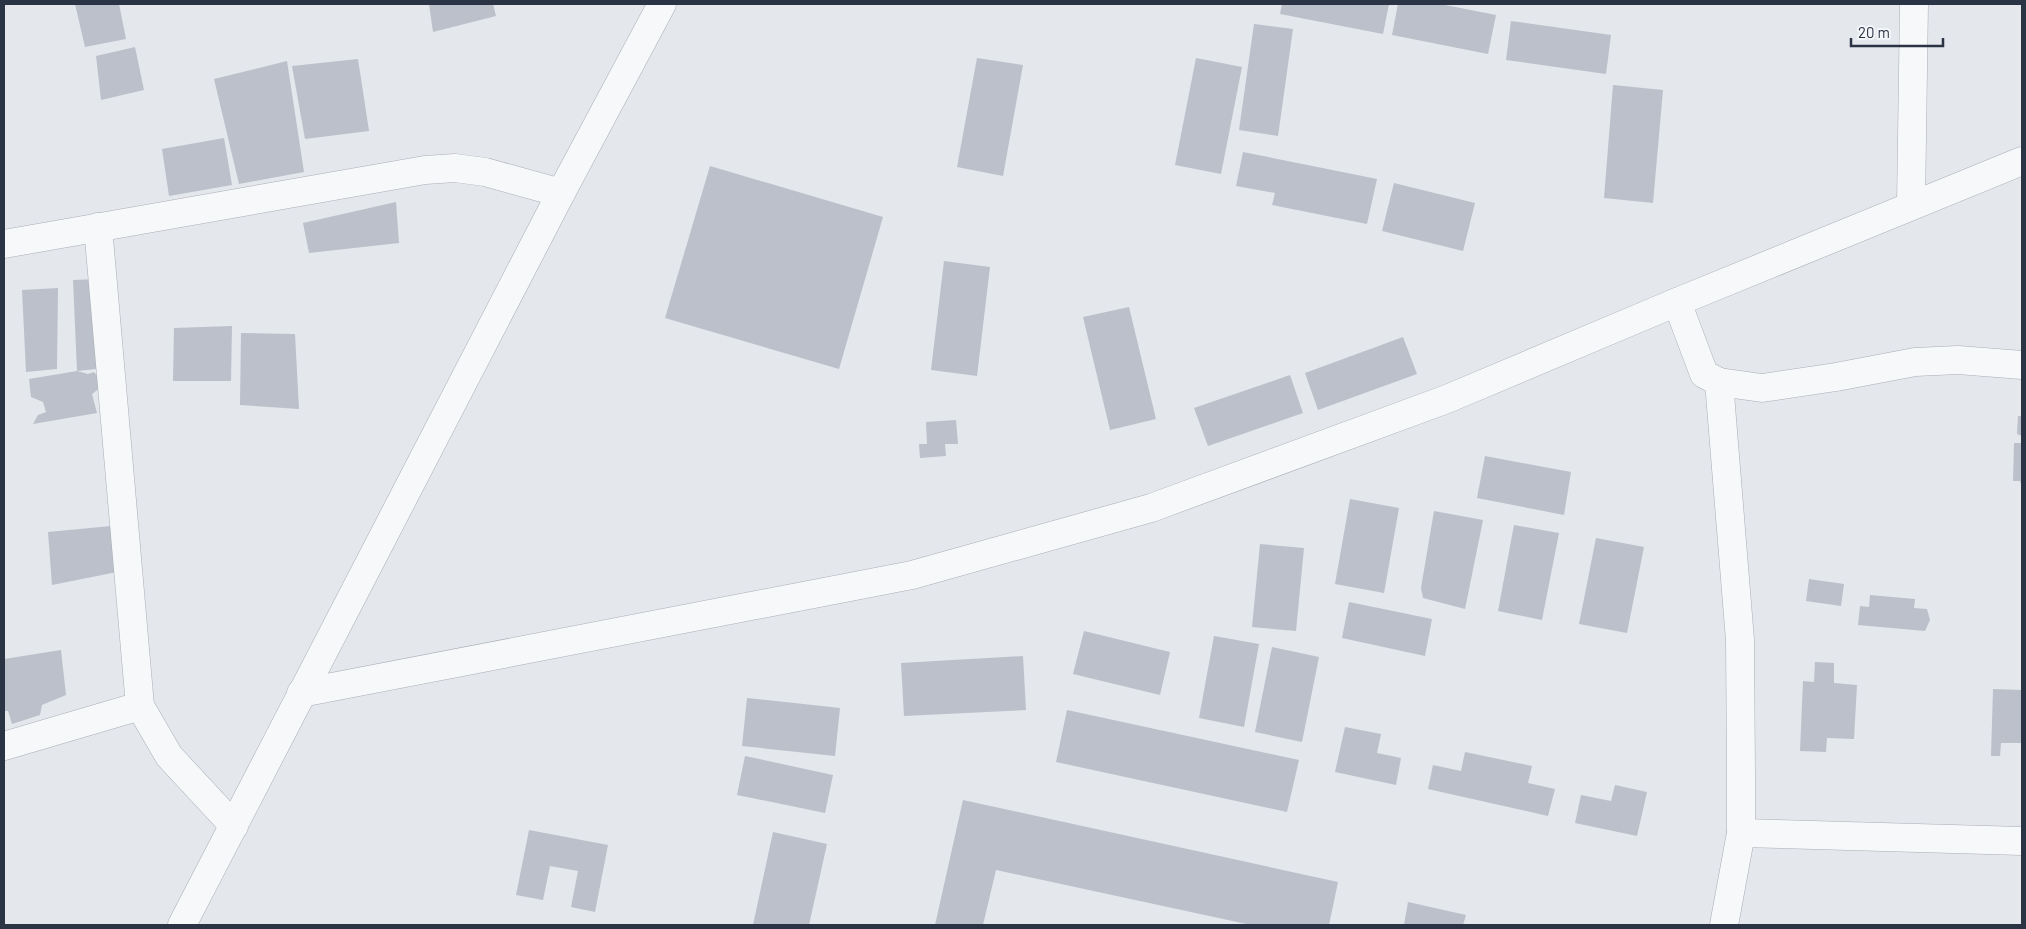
<svg xmlns="http://www.w3.org/2000/svg" width="2026" height="929" font-family="Barlow,sans-serif">
<rect width="100%" height="100%" fill="#e4e7ec"/>
<!-- building -->
<g fill="#bbc0ca">
<path d="M75 4H119L126 39 85 47Z"/>
<path d="M429 4H493L496 16 433 32Z"/>
<path d="M1282 4H1389L1383 34 1280 14Z"/>
<path d="M1398 4H1440L1496 15 1488 54 1392 35Z"/>
<path d="M1511 21 1611 35 1606 74 1506 60Z"/>
<path d="M1254 24 1293 29 1278 136 1239 130Z"/>
<path d="M135 47 144 90 101 100 96 56Z"/>
<path d="M977 58 1023 65 1003 176 957 167Z"/>
<path d="M1196 58 1242 67 1221 174 1175 165Z"/>
<path d="M358 59 369 131 305 139 292 66Z"/>
<path d="M287 61 304 172 239 184 214 79Z"/>
<path d="M1613 85 1663 90 1653 203 1604 198Z"/>
<path d="M224 138 232 185 169 196 162 149Z"/>
<path d="M1243 152 1377 179 1367 224 1272 205 1275 193 1236 186Z"/>
<path d="M710 166 883 217 839 369 665 318Z"/>
<path d="M1394 183 1475 203 1463 251 1382 231Z"/>
<path d="M396 202 399 243 309 253 303 223Z"/>
<path d="M944 261 990 267 977 376 931 370Z"/>
<path d="M99 279 106 368 77 371 88 374 94 372 104 385 92 394 97 413 33 424 38 415 46 412 43 402 31 397 29 379 77 371 73 280Z"/>
<path d="M58 288 57 369 26 372 22 290Z"/>
<path d="M1129 307 1156 419 1110 430 1083 317Z"/>
<path d="M232 326 231 381H173L174 328Z"/>
<path d="M241 333 295 334 299 409 240 405Z"/>
<path d="M1403 337 1417 374 1318 410 1305 373Z"/>
<path d="M1290 375 1303 413 1208 446 1194 408Z"/>
<path d="M2018 416H2022V436L2017 434Z"/>
<path d="M956 420 958 444H945L946 456 920 458 919 444H927L926 422Z"/>
<path d="M2014 443H2022V486L2020 481H2013Z"/>
<path d="M1485 456 1571 472 1564 515 1477 498Z"/>
<path d="M1350 499 1399 508 1384 593 1335 584Z"/>
<path d="M1434 511 1483 520 1465 609 1423 598 1421 588Z"/>
<path d="M1514 525 1559 533 1542 620 1498 611Z"/>
<path d="M111 526 117 572 52 585 48 532Z"/>
<path d="M1596 538 1644 547 1627 633 1579 624Z"/>
<path d="M1260 544 1304 548 1296 631 1252 627Z"/>
<path d="M1809 579 1844 584 1841 606 1806 601Z"/>
<path d="M1870 595 1915 599 1914 608 1927 609 1930 620 1925 631 1858 625 1860 606 1869 607Z"/>
<path d="M1349 602 1432 619 1425 656 1342 638Z"/>
<path d="M1084 631 1170 652 1160 695 1073 674Z"/>
<path d="M1214 636 1259 644 1244 727 1199 718Z"/>
<path d="M1272 647 1319 657 1302 742 1255 732Z"/>
<path d="M61 650 66 695 42 705 40 715 12 724 8 711H4V659Z"/>
<path d="M1023 656 1026 710 904 716 901 663Z"/>
<path d="M1815 662 1834 663V683L1857 685 1854 739 1827 738 1826 752 1800 751 1803 681 1814 682Z"/>
<path d="M1993 689 2022 690V743H2001L2000 756H1991Z"/>
<path d="M747 698 840 708 835 756 742 746Z"/>
<path d="M1067 710 1299 760 1287 812 1056 762Z"/>
<path d="M1345 727 1381 734 1377 753 1401 758 1396 785 1335 772Z"/>
<path d="M1465 752 1532 766 1528 783 1555 789 1548 816 1428 789 1433 765 1461 771Z"/>
<path d="M745 756 833 775 825 813 737 795Z"/>
<path d="M1615 785 1647 792 1637 836 1575 823 1581 795 1611 801Z"/>
<path d="M963 800 1338 882 1329 925H1251L996 870 983 925H935Z"/>
<path d="M529 830 608 845 595 912 571 907 578 871 550 866 543 900 516 895Z"/>
<path d="M773 832 827 844 809 925H753Z"/>
<path d="M1408 902 1466 915 1463 925H1404Z"/>
</g>
<g fill="none" stroke-linecap="round" stroke-linejoin="round">
<!-- minor casing -->
<g stroke="#a9aeb7" stroke-width="29">
<g id="minor">
<path d="M1911 205 1914 4"/>
<path d="M98 227 140 706 169 756 234 826"/>
<path d="M4 244 425 170 455 168 485 172 561 193"/>
<path d="M1677 302 1704 374 1719 382 1762 388 1836 377 1915 362 1958 360 2022 365"/>
<path d="M1719 382 1740 640 1741 776V833L1724 925"/>
<path d="M301 693 912 575 1151 508 1447 399 1677 302 2022 161"/>
<path d="M4 746 140 706"/>
<path d="M1741 833 2022 841"/>
<path d="M182 925 561 193 662 4"/>
</g>
</g>
<!-- minor -->
<use href="#minor" stroke="#f7f8fa" stroke-width="28"/>
</g>
<!-- border -->
<rect width="2026" height="929" fill="none" stroke="#2b3445" stroke-width="10"/>
<!-- scale -->
<path d="M1851 38v8h92v-8" fill="none" stroke="#2b3445" stroke-width="2.5"/>
<text x="1858" y="38" font-size="15" fill="#2b3445" stroke="#f4f6f9" stroke-width="4" paint-order="stroke">20 m</text>
</svg>
